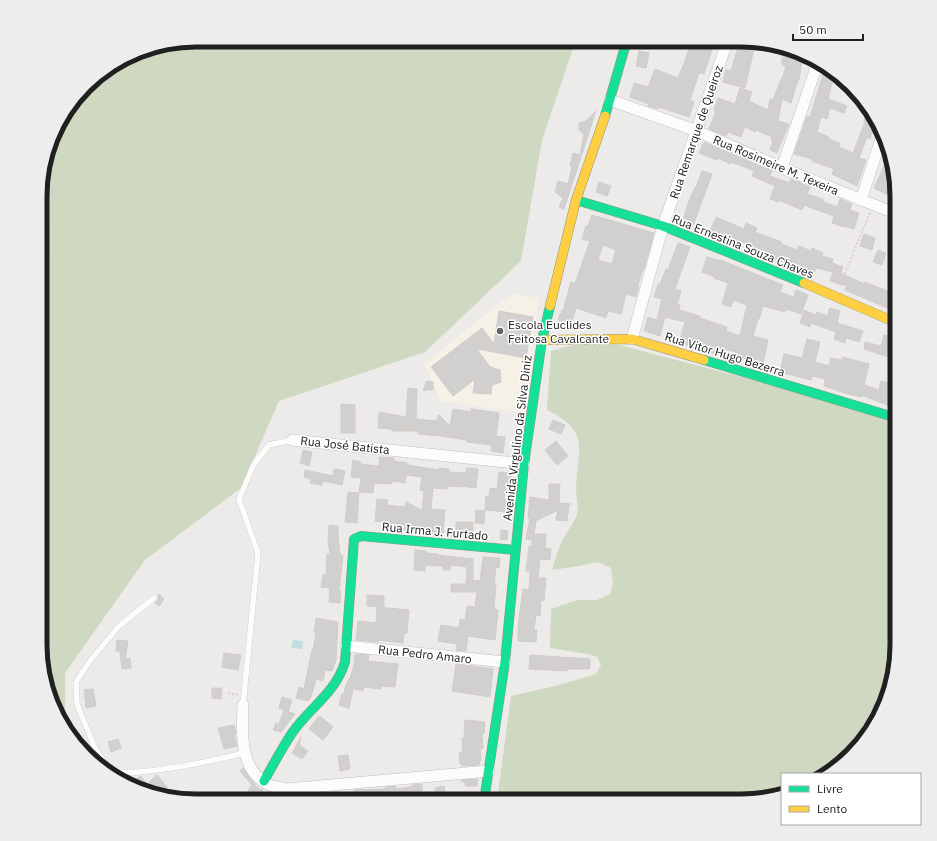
<svg xmlns="http://www.w3.org/2000/svg" width="937" height="841" font-family="'IBM Plex Sans',sans-serif">
<rect width="100%" height="100%" fill="#edebe9"/>
<!-- education -->
<path fill="#f5f1e6" d="M511 294 539 298 523 413 441 401 424 364Z"/>
<!-- forest -->
<g fill="#cfd9c1">
<path d="M196 40H576L542 140 521 261 425 352 279 401 241 488 145 560 65 673V709L77 742 83 751 79 748 52 704 40 655 43 166 61 118 93 79 146 48Z"/>
<path d="M582 343 619 345 792 390 897 421V645L885 705 847 758 826 766 822 774H782V793L751 801H497L511 696 559 685 596 674 601 665 597 657 587 654 550 648 551 609 577 600H597L610 594 613 584 611 568 598 562 579 566 552 570C555 560 558 549 562 541 567 531 574 524 577 514 579 506 576 497 576 489 577 448 592 432 547 410L551 351Z"/>
</g>
<!-- water -->
<path fill="#c0dedd" d="M293 640 303 641 302 649 291 648Z"/>
<!-- building -->
<g fill="#d2d0ce" stroke="#d0cccb" fill-rule="evenodd">
<path d="M692 40H715L704 74 699 73 690 100 694 102 689 117 659 107 658 109 648 106 649 104 630 97 634 83 648 87 655 69 678 78 685 61Z"/>
<path d="M740 40H751L759 42 757 50 754 49 745 88 723 82 726 70 731 71Z"/>
<path d="M639 51 649 53 646 68 636 66Z"/>
<path d="M789 51 803 54 799 80H798L791 103 782 99 778 121 789 124 777 153 770 150 773 142 771 141 772 137 756 130 755 132 745 127 741 137 728 132 726 136 709 129 716 111 714 110 718 98 735 104 740 88 752 92 749 101 768 110 770 99 773 100 782 77H783L786 65H782V57H788Z"/>
<path d="M825 68 834 75 828 99 847 106 844 113 830 108 827 119 821 117 817 132 829 137 828 139 840 143 839 147 853 153 865 122 864 121 868 109 876 122 870 139 867 137 859 158 866 160 857 186 832 174 834 169 812 161V159L794 154 807 116 810 117Z"/>
<path d="M596 111 564 209 559 207 563 198 555 192 558 181 568 184 572 167 570 166 573 153 580 155 584 134 579 130V123L586 121Z"/>
<path d="M704 142 772 171 770 176 789 183 791 179 810 187 807 194 823 199V202L837 207 840 199 852 204 850 210 859 213 854 229 844 226V227L832 223 834 216 817 210 804 205 802 210 779 200 778 202 770 199 775 186 752 176 754 171 747 168 731 162 730 164 718 158 717 160 699 153Z"/>
<path d="M889 155 897 186V197L886 194 874 188Z"/>
<path d="M702 171 712 174 692 228 682 223 689 201 695 187H696Z"/>
<path d="M599 182 611 186 607 196 596 192Z"/>
<path d="M592 215 654 233 644 269H643L638 285 639 286 636 297 626 294 621 314 608 311 606 318 576 308 570 327H561L563 322 558 320 562 310 563 311 571 282 575 284 585 255 590 241 582 239 586 226H588ZM603 245 616 250 612 264 598 260Z"/>
<path d="M716 217 744 229 746 223 757 228 755 232 782 242 781 244 797 250 799 246 811 251 812 248 823 253 822 256 833 259 832 263 843 267 841 273 864 284 865 282 890 292 894 276H897V312L845 290 847 286 830 281 833 272 816 268 813 276 802 272V270L792 265 775 259V261L751 251 753 246 734 239 733 242 724 238 723 240 709 234Z"/>
<path d="M864 234 875 238 872 250 860 246Z"/>
<path d="M678 243 690 247 675 289 681 291 677 305H680L679 310 700 316V318L727 327 726 331 740 336 747 305 733 300 731 307 722 304 728 283 714 278V276L702 272 707 257 720 261V260L723 261 783 285 780 292 794 297 796 290 808 295 801 314 786 309 785 312 763 306 759 319H758L753 336 768 340 763 364 735 356 736 352 721 348 719 355 679 343 685 322 665 317 660 336 644 331 648 317 657 320 662 299 654 297 658 284H660L666 269 668 270Z"/>
<path d="M878 250 886 253 882 265 873 262Z"/>
<path d="M830 308 840 311 837 323 863 331 859 342 846 338 845 343 834 339 836 332 811 323 810 327 800 323 804 310 816 315 817 312 827 316Z"/>
<path d="M499 311 533 317 526 358 477 349 490 367 500 370 501 382 492 385 491 394 473 393 475 379 453 396 431 367 482 328 494 344Z"/>
<path d="M884 335 897 339V360L864 349 865 342 881 346Z"/>
<path d="M807 339 820 342 815 362 829 366 831 358 842 360V357L869 364 864 385 879 390 881 381 897 385V396L892 395 890 406 861 395V397L848 394 824 386 825 379 812 376 811 380 780 372 784 354 802 358Z"/>
<path d="M427 381 433 382V390H423Z"/>
<path d="M408 388 417 389 416 419 436 421 439 415 450 426 453 409 471 412V409L499 413 496 436 505 437 503 453 491 451 492 445 467 442V440L440 436 418 434V431H392L391 429 378 428 379 412 406 417Z"/>
<path d="M341 404 355 405V433H341Z"/>
<path d="M553 420 565 425 561 434 549 429Z"/>
<path d="M556 441 568 456 557 465 545 450Z"/>
<path d="M303 450 312 452 309 466 300 463Z"/>
<path d="M379 457 394 458 393 461 407 463V465L439 470V468L449 469V472L466 473 467 468 478 469 476 488 461 486V487L447 486V489L433 488 431 509 445 510 443 534 404 530 405 525 375 521 377 499 388 500 387 505 405 507 406 502 422 510 424 491 420 490 422 477 406 475 405 483 392 481V484L374 483 373 493 359 492 361 478 351 477 353 460 361 462 360 464 379 466Z"/>
<path d="M334 469 345 471 342 485 323 481 322 485 310 483 311 479 304 477 305 470 333 476Z"/>
<path d="M499 472 511 473 510 484H506L504 500H510L508 512 485 510 486 496 489 497 490 488 497 489Z"/>
<path d="M549 484H560L559 503 571 504 569 505 567 521 556 520 558 510 536 521 534 534H546L545 548 551 549 550 560 540 559 538 578H546L544 601 541 600 540 616 536 615 534 630H537L536 642 518 641V626L523 589 529 590 530 571H526L529 546 532 547V540L526 539 530 518H528L530 497 549 500Z"/>
<path d="M348 492 359 493 357 523 345 522Z"/>
<path d="M476 510 485 511 484 524 475 523Z"/>
<path d="M456 522H473V537L456 535Z"/>
<path d="M329 525 338 526V535L340 555H343L339 591H341L340 603 329 602 330 588 321 587 323 575H326L327 554H330L328 540Z"/>
<path d="M501 530 508 531 507 540 500 539Z"/>
<path d="M415 550 426 551V553L438 554V555L473 559V580L480 581 483 557 500 558 499 568 496 567 494 584H496L494 609 498 610 495 640 468 636 466 651 456 650 457 644 438 641 441 625 459 628 460 619 465 620 467 606 475 607 477 592H451V584H466L467 567 451 565 450 570H443V566L425 565V571L414 570Z"/>
<path d="M159 594 164 599 159 606 155 603 158 600Z"/>
<path d="M367 595 384 596V607L367 606Z"/>
<path d="M377 607 409 610 407 633H404L403 643 378 640V642L356 640 358 621 376 623Z"/>
<path d="M316 618 338 622 336 660 332 671 325 670 323 681 316 679 311 697 308 701 296 698 299 687 304 689 312 650H313L316 633 314 632Z"/>
<path d="M117 640 128 641 125 659 130 658 131 668 122 669 120 652 116 651Z"/>
<path d="M224 653 241 655 238 670 222 667Z"/>
<path d="M355 654 369 655 368 661 398 664 395 687 381 686V689L363 687V691L353 689 349 708 339 705 342 694H344L346 685 350 678 354 665Z"/>
<path d="M530 655 590 659V669H568L567 671 529 669Z"/>
<path d="M456 664 493 669 490 697 452 691Z"/>
<path d="M212 688H222L221 699 212 698Z"/>
<path d="M93 689 96 706 86 708 84 690Z"/>
<path d="M282 697 292 700 288 711 279 708Z"/>
<path d="M284 710 295 714 281 732 273 730 276 723 279 724Z"/>
<path d="M318 717H321L333 727 323 740 309 729Z"/>
<path d="M465 720 485 722 484 734H482L483 747 482 749H480L481 758 479 765 462 766V764H460L459 752H463L462 738H464Z"/>
<path d="M234 725 236 733 234 734 237 746 224 749 218 728Z"/>
<path d="M301 737 299 745 308 751 302 759 292 753Z"/>
<path d="M118 739 121 748 111 752 108 742Z"/>
<path d="M348 755 350 769 340 771 338 756Z"/>
<path d="M243 768 256 786 259 789 263 790 258 798 248 791 252 785 240 771Z"/>
<path d="M157 775 167 787 159 794 149 782Z"/>
<path d="M140 776 149 785 143 790 136 789 130 785Z"/>
<path d="M478 779 477 786H465V782H462V780Z"/>
<path d="M422 784V795L411 796V799L400 800V801H355L354 790 385 789V787L396 786V789L412 787V785Z"/>
<path d="M444 786 446 797 437 798 435 788Z"/>
</g>
<g fill="none" stroke-linecap="round" stroke-linejoin="round">
<!-- lane casing -->
<g stroke="#c1c0bf" stroke-width="6">
<g id="lane">
<path d="M243 705 258 553 239 499 254 464 269 445 292 440"/>
<path d="M110 770 95 748 77 704 76 682 90 661 119 626 154 598"/>
<path d="M114 773C156 773 204 763 244 753"/>
</g>
</g>
<!-- street casing -->
<g stroke="#c1c0bf" stroke-width="12">
<g id="street">
<path d="M610 100 697 131 782 168 897 214"/>
<path d="M782 168 818 62"/>
<path d="M861 200 883 133"/>
<path d="M632 339 663 226 728 40"/>
<path d="M292 440 524 464"/>
<path d="M346 646 505 662"/>
<path d="M243 705C242 731 239 768 266 783 271 787 280 787 287 789L489 771"/>
</g>
</g>
<!-- fast casing -->
<g stroke="#969382" stroke-width="10">
<g id="fast">
<path d="M605 116 627 40"/>
<path d="M576 200 663 226 804 283"/>
<path d="M704 360 897 418"/>
<path d="M264 781C273 765 282 748 292 733 310 707 335 694 345 662L354 539 361 536 515 550"/>
<path d="M484 801 505 662 524 464 542 340 550 306"/>
</g>
</g>
<!-- slow casing -->
<g stroke="#969382" stroke-width="10">
<g id="slow">
<path d="M804 283 897 323"/>
<path d="M550 306 576 200 605 116"/>
<path d="M542 340 632 339 704 360"/>
</g>
</g>
<!-- path -->
<g stroke="#d6c9ca" stroke-width="1.5" stroke-dasharray="2 2" stroke-linecap="butt">
<path d="M840 285 870 213"/>
<path d="M228 693 238 695"/>
</g>
<!-- lane -->
<use href="#lane" stroke="#fcfcfc" stroke-width="5.5"/>
<!-- street -->
<use href="#street" stroke="#fcfcfc" stroke-width="11"/>
<!-- fast -->
<use href="#fast" stroke="#16e098" stroke-width="9"/>
<!-- slow -->
<use href="#slow" stroke="#ffcf43" stroke-width="9"/>
</g>
<!-- markers -->
<circle fill="#686766" stroke="#fff" stroke-width="1.5" cx="500" cy="331" r="4"/>
<g text-anchor="middle" dominant-baseline="central" stroke-width="3" stroke-linejoin="round" paint-order="stroke">
<!-- street labels -->
<g font-size="12" fill="#202020" stroke="#fff">
<text transform="translate(696 132) rotate(-71)">Rua Remarque de Queiroz</text>
<text transform="translate(776 165) rotate(23)">Rua Rosimeire M. Texeira</text>
<text transform="translate(743 246) rotate(22)">Rua Ernestina Souza Chaves</text>
<text transform="translate(725 354) rotate(17)">Rua Vitor Hugo Bezerra</text>
<text transform="translate(517 438) rotate(-83)">Avenida Virgulino da Silva Diniz</text>
<text transform="translate(345 445) rotate(6)">Rua José Batista</text>
<text transform="translate(435 531) rotate(5)">Rua Irma J. Furtado</text>
<text transform="translate(425 654) rotate(6)">Rua Pedro Amaro</text>
</g>
<!-- poi labels -->
<g font-size="12" fill="#202020" stroke="#fff" text-anchor="start">
<text x="508" y="324">Escola Euclides<tspan x="508" dy="14">Feitosa Cavalcante</tspan></text>
</g>
</g>
<!-- crop -->
<path d="M0 0H937V841H0ZM196 47H741A149 149 0 0 1 890 196V645A149 149 0 0 1 741 794H196A149 149 0 0 1 47 645V196A149 149 0 0 1 196 47Z" fill="#ededed" fill-rule="evenodd"/>
<path fill="none" stroke="#202020" stroke-width="5" d="M196 47H741A149 149 0 0 1 890 196V645A149 149 0 0 1 741 794H196A149 149 0 0 1 47 645V196A149 149 0 0 1 196 47Z"/>
<!-- legend -->
<rect x="781" y="773" width="140" height="52" fill="#ffffff" stroke="#a6a6a6"/>
<rect x="789" y="786" width="20" height="6" fill="#16e098" stroke="#a6a6a6"/>
<text x="817" y="793" font-size="12" fill="#202020">Livre</text>
<rect x="789" y="806" width="20" height="6" fill="#ffcf43" stroke="#a6a6a6"/>
<text x="817" y="813" font-size="12" fill="#202020">Lento</text>
<!-- scale -->
<path d="M793 34v6h70v-6" fill="none" stroke="#202020" stroke-width="2"/>
<text x="799" y="34" font-size="12" fill="#202020" stroke="#ffffff" stroke-width="3" paint-order="stroke">50 m</text>
</svg>
